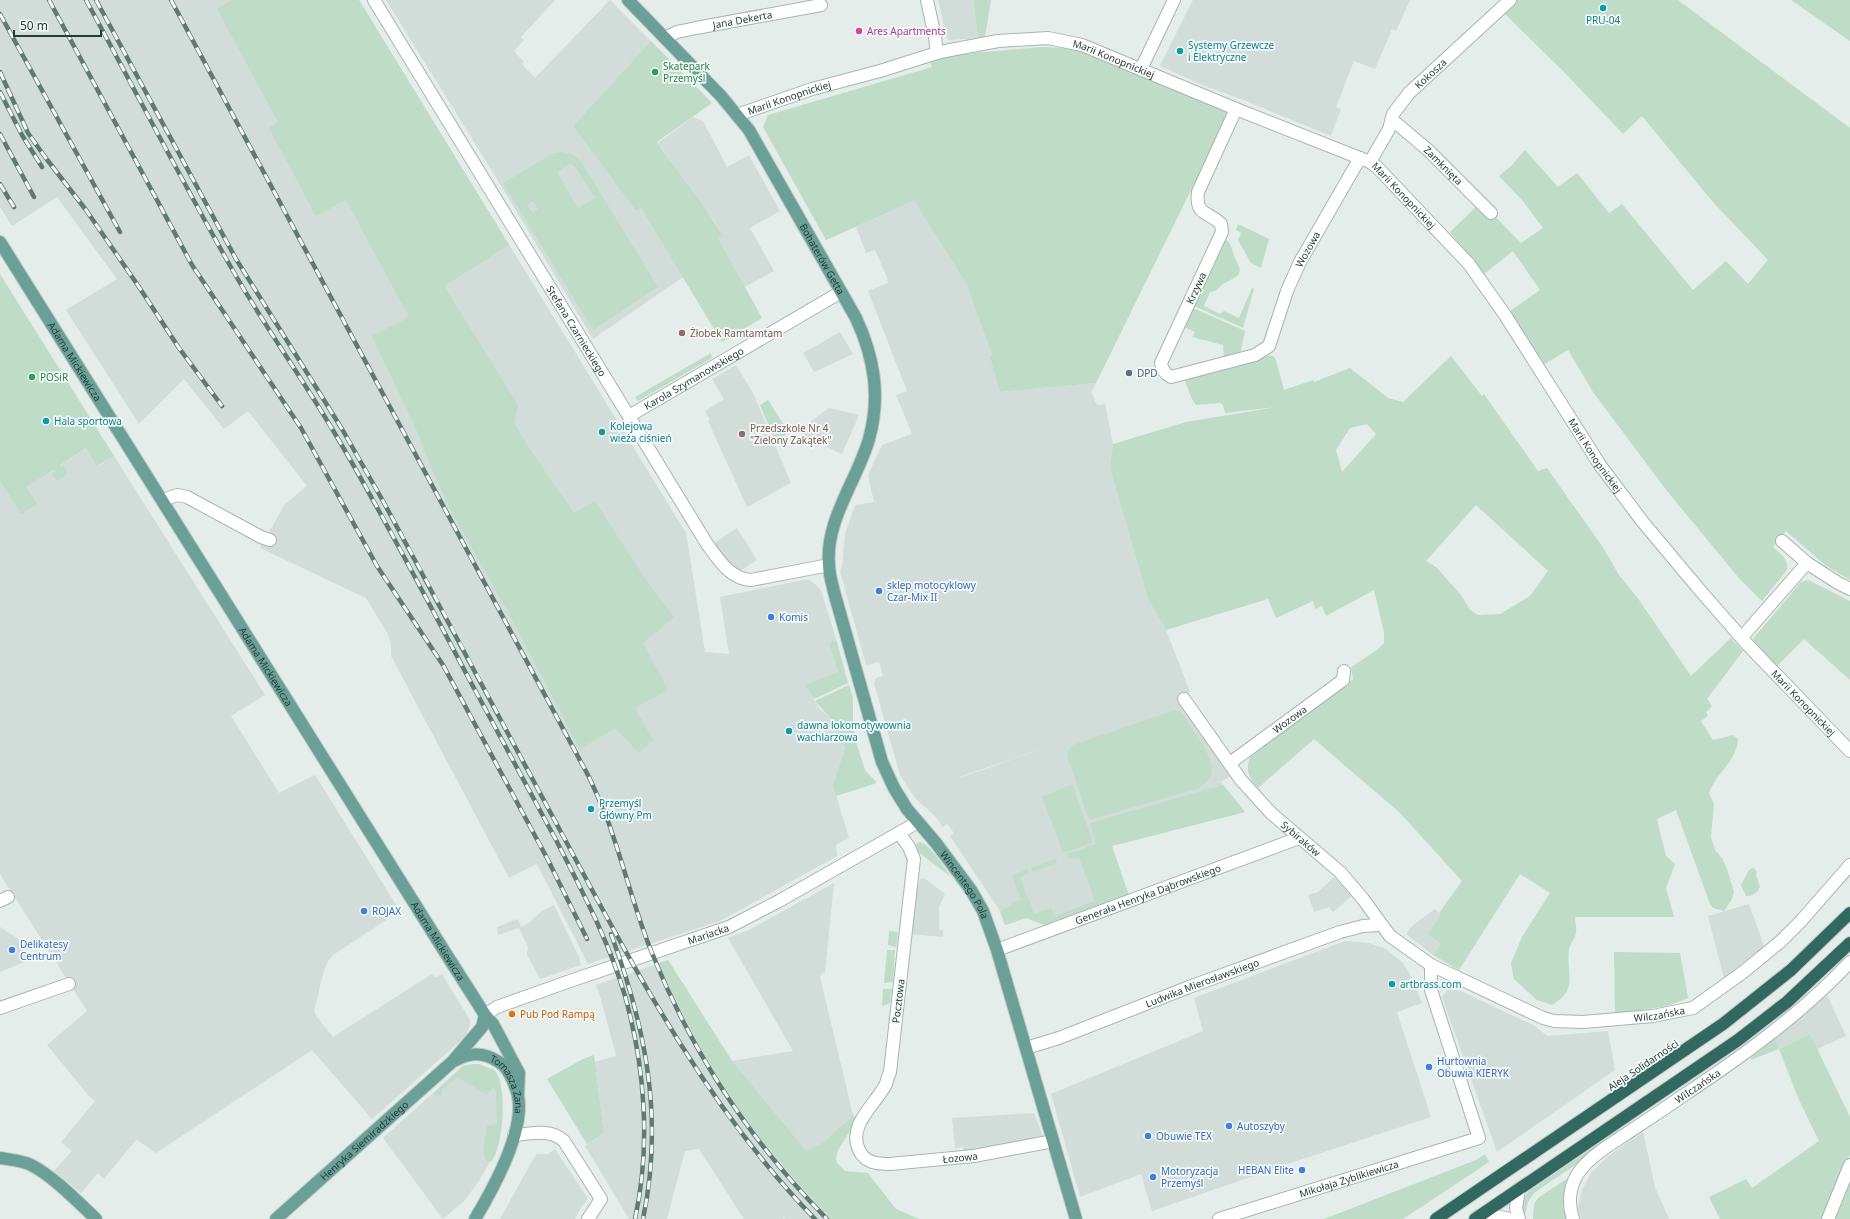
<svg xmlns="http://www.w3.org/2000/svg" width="1850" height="1219" font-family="'Noto Sans',sans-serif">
<rect width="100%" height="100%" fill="#e4ede9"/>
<!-- built -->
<g fill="#d2dcd8" fill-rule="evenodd">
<path d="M0 0H359L686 533 705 652 729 654 720 597 803 580H809L814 583 821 590 837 642 832 641 829 643 838 672 805 685 819 708 833 721 845 748 833 785 849 838 836 845 837 856 720 921 588 964 537 864 509 878 391 656V645L388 634 366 598 260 548 285 504 307 486 248 411 224 429 184 379 139 424 66 310 117 279 57 197 12 226 0 207Z"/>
<path d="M386 0H555L521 37 524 40 514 51 524 62 522 64 535 78 610 0 651 41 573 126 636 211 641 208 683 277 593 339 497 179Z"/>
<path d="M938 0H973L978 38 950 40 947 38Z"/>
<path d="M1193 0H1410L1396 31 1392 29 1375 69 1354 61 1336 107 1341 109 1331 136 1241 99 1207 87 1160 66Z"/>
<path d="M693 117 703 121 727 167 749 155 780 211 750 228 774 271 745 287 718 238 722 237 714 221 686 185 658 143Z"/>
<path d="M914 201 966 283 992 355 1000 392 1096 383 1091 392 1097 405 1105 404 1113 444 1110 468 1148 599 1166 630 1190 692 1179 698 1180 702 1230 776 1221 782 1245 812 1112 846 1129 896 1047 926 1026 918 1005 925 1000 911 950 836 954 833 947 824 943 827 936 817 915 798 900 775 874 683 876 678 883 676 879 662 866 665 840 571 842 567 845 534 855 505 874 502 868 475 882 445 912 434 896 395 907 391 868 291 888 283 887 277 875 250 866 253 856 227ZM1056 744 965 776 959 777Z"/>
<path d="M840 332 853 354 814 372 803 353Z"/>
<path d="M736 365 753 393 791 483 747 507 708 421 710 420 705 411 724 399 712 379Z"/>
<path d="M829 408 859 415 842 454 822 445 810 448 799 430Z"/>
<path d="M87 448 98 466 114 456 265 695 231 716 279 793 315 775 400 911 333 955 328 961 323 974 314 1011 317 1017 333 1037 432 974 435 978 442 974 470 1020V1025L466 1036 372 1119 312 1050 156 1153 131 1136 136 1140 104 1179 98 1173 81 1193 54 1171 72 1151 61 1142 95 1101 89 1096 47 1045 87 1011 0 874V481L21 514 26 487 53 469 57 480 68 473 64 467 61 468 60 465Z"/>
<path d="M737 528 757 560 740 571 728 562 714 543Z"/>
<path d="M1334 877 1352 896 1333 912 1329 907 1314 912 1308 895 1318 892Z"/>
<path d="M921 878 927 880 945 894 939 907V930H943V937L911 934 917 887Z"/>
<path d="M834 883 825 972 822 973 820 977 853 1115 823 1143 870 1219H785L784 1218 782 1219H744L699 1149 685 1151 667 1219H629L585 1146 604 1133 595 1062 616 1056 601 999 596 985 668 960 732 1061 793 1051 728 938 749 930Z"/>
<path d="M1749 904 1764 946 1724 978 1708 916Z"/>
<path d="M554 905 580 959 579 960 581 965 540 979 527 955 528 947 519 928 498 935 497 927 518 919 521 927 530 922 542 911Z"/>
<path d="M1435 909 1442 916 1441 944 1433 955 1406 934 1413 925Z"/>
<path d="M0 927 20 940 29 960 0 972Z"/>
<path d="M1345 941 1369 943 1386 949 1403 963 1412 978 1422 1003 1397 1012 1431 1117 1257 1174V1175L1248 1178 1152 1211 1141 1174 1080 1197 1051 1094 1203 1031 1194 998Z"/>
<path d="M1450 986 1535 1026 1547 1036 1608 1031 1615 1070 1497 1152 1442 997Z"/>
<path d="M1827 995 1846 1036 1817 1049 1810 1034 1779 1049 1775 1039Z"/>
<path d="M468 1065 497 1086 499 1116 495 1144 490 1162 479 1181 464 1201 443 1219 383 1138 463 1066Z"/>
<path d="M1034 1113 1043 1137 964 1154 963 1147 955 1148 952 1118Z"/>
<path d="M1643 1132 1655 1187 1669 1219H1581L1578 1209 1581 1192 1591 1173 1608 1156Z"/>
<path d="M555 1149 588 1199 582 1206 575 1219H500L532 1161 537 1154H548Z"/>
</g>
<!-- green -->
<g fill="#bedcc8" fill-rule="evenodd">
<path d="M232 0H359L509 245 444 286 518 405 514 423 529 448 574 513 595 501 646 580 674 617 643 643 668 690 635 708 653 740 639 753 615 728 580 749 507 610 451 511 431 467 418 433 372 336 409 317 346 200 316 216 269 128 278 122 217 9Z"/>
<path d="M973 0H991L985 37 978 38Z"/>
<path d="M1515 0H1678L1850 128V580L1825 565 1786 531 1773 547C1780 554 1789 559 1787 570L1762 601 1738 577 1667 491 1593 392 1568 350 1543 365 1510 311 1540 290 1513 251 1484 274 1450 232 1481 202 1521 243 1543 228 1522 200 1499 176 1511 166 1525 150 1558 187 1577 173 1609 213 1622 204 1693 290 1726 261 1748 284 1768 260 1712 201 1642 116 1623 134 1566 74 1502 11Z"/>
<path d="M1791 0H1850V41Z"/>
<path d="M651 41 712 103 657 142C678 174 704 203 723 237L718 238 762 318 722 342 641 208 636 211 573 126Z"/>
<path d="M1041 47 1065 48 1084 51 1213 106 1226 112 1228 115 1096 383 1000 392 990 356 992 355 966 283 914 201 826 240 763 127 768 115 932 67 930 61 952 55Z"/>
<path d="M562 152 571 154 580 160 658 287 593 330 503 183 552 154ZM571 163 576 168 595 198 578 208 557 172ZM533 201 538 209 533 213 527 205Z"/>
<path d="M1238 224 1269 239 1261 268 1251 263 1238 240 1241 233 1236 230Z"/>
<path d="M1226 239C1232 245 1232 250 1234 256 1244 276 1241 274 1223 284 1218 288 1217 292 1210 292L1204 306 1220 314 1224 311 1239 318 1252 288 1254 289 1243 328 1194 306Z"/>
<path d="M0 274 114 456 97 466 86 448 60 465 61 468 64 466 68 473 57 481 52 474 55 472 53 470 26 487 37 504 21 514 0 481Z"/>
<path d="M1191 307 1245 331 1240 355 1224 359 1223 345 1192 337 1195 332 1182 326Z"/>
<path d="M711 353 712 358 638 401 635 397Z"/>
<path d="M1264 355 1273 356 1276 360 1284 390 1313 380 1314 382 1350 368 1388 398 1403 402 1451 356 1482 396 1484 394 1538 471 1547 468 1604 549 1619 575 1639 600 1691 676 1731 638 1743 651 1707 699 1712 706 1706 712 1708 716 1701 721 1713 740 1733 735 1738 739C1737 761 1716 773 1709 793L1714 804 1711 837 1715 850 1722 858 1727 869 1734 892 1732 899 1724 911 1713 908 1710 904 1676 810 1657 819 1666 856 1675 864 1666 888 1674 917H1575C1575 922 1577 928 1576 933 1575 939 1570 943 1569 950 1566 975 1579 989 1552 1005L1537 1000 1514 979 1511 963 1522 937 1550 893 1520 874 1459 970 1433 955 1441 944 1428 933 1441 916 1439 913 1462 881 1399 812 1314 739 1258 788C1249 778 1245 770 1250 757L1353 679 1351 667 1377 650 1384 643V632L1374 590 1326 616 1322 606 1315 609 1313 601 1276 618 1268 599 1166 630 1148 599 1110 468 1113 444 1186 422 1276 407 1225 413 1223 405 1220 403 1196 405 1192 399 1184 379ZM1367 424 1376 434 1342 472 1336 450 1350 428ZM1476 505 1548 571 1530 596 1500 614 1478 615 1470 610 1461 595 1436 567 1426 561Z"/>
<path d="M768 400 789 433 775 441 760 405Z"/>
<path d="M1808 580 1850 601V680L1804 639 1776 667 1752 642V640L1801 582Z"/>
<path d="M832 641 837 642 848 683 814 699 805 685 838 672 829 643Z"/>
<path d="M849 685 853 698V721L855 739 865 770 877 783 836 796 833 785 845 748 833 721 815 701Z"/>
<path d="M1175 710C1184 712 1190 726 1195 733 1208 754 1226 777 1193 790L1089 820 1067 755 1069 749 1073 745Z"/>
<path d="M1072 784 1093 842 1063 853 1042 797Z"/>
<path d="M1223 785 1245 812 1112 846 1129 896 1047 926 1026 918 1005 925 1000 911 1021 899 1012 876 1028 869 1029 873 1020 877 1034 914 1051 908 1055 916 1095 901 1079 857 1069 859 1068 854 1096 844 1090 823Z"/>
<path d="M920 842C930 844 945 869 951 877L917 851 916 844Z"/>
<path d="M1056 859 1057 863 1033 872 1031 868Z"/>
<path d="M1753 868 1757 871 1756 875 1760 887 1757 892 1750 896H1746L1741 885 1749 870Z"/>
<path d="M889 931 898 932 896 947 888 945Z"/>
<path d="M887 950H895L893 982 884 983Z"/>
<path d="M1614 952 1680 953 1688 998 1667 1006 1615 1014Z"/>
<path d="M668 960 732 1061 806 1151 823 1143 853 1115 858 1118 838 1150 836 1158 837 1163 845 1171 868 1173 896 1209 919 1219H831C795 1180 760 1141 730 1097 702 1055 680 1009 659 963Z"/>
<path d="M883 989H892L890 1003 882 1006Z"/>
<path d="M1810 1034 1850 1117V1154L1825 1219H1720L1709 1197 1746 1179 1752 1188 1819 1141 1799 1100 1779 1049 1751 1060V1058L1775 1039 1779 1049Z"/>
<path d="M594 1055 604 1133 587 1144 547 1079 583 1059Z"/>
<path d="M472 1064H479L491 1069 492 1068C509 1079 504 1148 491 1162L486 1160 483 1152 487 1126 489 1125 497 1124 496 1092 493 1087 487 1095 457 1077 442 1090V1096H436L434 1093 463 1066Z"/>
<path d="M1595 1146 1597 1148 1578 1163 1534 1193 1528 1202 1524 1219C1521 1209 1522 1199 1529 1191Z"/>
<path d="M1485 1154 1489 1162 1403 1219H1324L1476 1160Z"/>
<path d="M1850 1169V1219H1832Z"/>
<path d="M1568 1178 1564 1200 1566 1219H1533L1534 1204 1538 1198Z"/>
</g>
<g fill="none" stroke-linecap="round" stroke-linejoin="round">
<!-- minor casing -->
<g stroke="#a7b5b0" stroke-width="14">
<g id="minor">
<path id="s1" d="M374 0 707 544C719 560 730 579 751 580L829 565"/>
<path d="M927 0 935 37 937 53"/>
<path id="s2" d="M665 38 677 32 696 28 821 5"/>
<path d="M1141 69 1174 0"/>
<path id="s3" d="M1236 109 1198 192C1195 216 1208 211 1221 224L1222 232 1161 363C1162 370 1165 374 1171 377L1255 355 1269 346 1287 291 1300 262 1360 158"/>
<path id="s4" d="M737 115 812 89 880 71 940 52 998 41 1048 38 1082 45 1241 111 1370 162 1377 167 1469 264 1505 315 1600 465 1642 521 1698 588 1746 643 1850 751"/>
<path id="s5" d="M1391 121 1396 123 1428 150 1491 213"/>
<path id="s6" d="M1370 162 1389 129 1393 114 1409 93 1510 0"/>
<path id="s7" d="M629 416 841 292"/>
<path d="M163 500 177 495 187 497 261 537 270 540"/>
<path d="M1782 541 1807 563"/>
<path d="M1742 637 1807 563 1838 583 1850 589"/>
<path id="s8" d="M1184 699 1241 780 1271 813 1340 872 1363 899 1390 936 1431 965"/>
<path id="s9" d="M1230 763 1343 680 1344 671"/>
<path id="s10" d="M899 833 909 847 914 859 890 1072C888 1076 887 1080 886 1084 876 1104 847 1125 859 1150 865 1163 877 1164 890 1164L974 1156 1053 1141"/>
<path d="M0 901 8 897"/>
<path id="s11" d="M997 950 1299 838"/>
<path d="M0 1008 69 984"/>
<path id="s12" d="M485 1015 497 1007 570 981 729 927 779 901 918 822"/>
<path id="s13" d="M1026 1048 1059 1038 1189 987 1340 932 1363 926 1380 925"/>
<path d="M514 1135C532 1134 549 1128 564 1141L601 1199 588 1219"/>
<path d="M1479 1216H1495L1510 1219"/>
<path id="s14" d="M1219 1219 1479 1138 1431 990V965L1543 1018 1554 1021 1583 1022 1653 1016 1693 1008 1742 973 1780 942 1801 921 1850 865"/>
<path d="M1519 1219 1516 1208 1519 1189"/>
<path id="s15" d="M1573 1219C1567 1201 1570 1182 1582 1168 1593 1155 1609 1145 1623 1136 1644 1122 1664 1109 1684 1095 1743 1056 1801 1014 1850 962"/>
<path d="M1828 1219 1850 1165"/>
</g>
</g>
<!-- major casing -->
<g stroke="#c2c9c7" stroke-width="14">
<g id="major">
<path id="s16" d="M628 0 721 96 749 130 856 318C874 357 881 396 869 439 857 481 825 520 829 565 829 574 832 583 834 592L882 762 894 788 907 809 936 843 971 890 983 911 997 950 1076 1219"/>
<path id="s17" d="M0 242 443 949 485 1015 493 1024 519 1073 518 1096"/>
<path id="s18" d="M456 1060C471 1052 484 1052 499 1062 506 1066 510 1074 513 1081 515 1086 517 1091 518 1096 525 1131 493 1189 475 1219"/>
<path d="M0 1158C10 1160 21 1160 31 1165 53 1176 78 1202 96 1219"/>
<path id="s19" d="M276 1219 452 1062 482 1027 485 1015"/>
</g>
</g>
<!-- highway casing -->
<g stroke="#c2c9c7" stroke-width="14">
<g id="highway">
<path d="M1436 1219 1723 1024 1791 970 1850 913"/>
<path d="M1475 1219 1738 1040 1787 1002 1850 943"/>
</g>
</g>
<!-- minor -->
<use href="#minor" stroke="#fff" stroke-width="12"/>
<!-- major -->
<use href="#major" stroke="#6ba096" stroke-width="12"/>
<!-- highway -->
<use href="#highway" stroke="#316860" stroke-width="12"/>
<!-- rail casing -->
<g stroke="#5f7973" stroke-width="4.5">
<g id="rail">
<path d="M49 0 192 265 301 428 377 566 443 665 547 858 587 939"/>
<path d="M86 0C136 92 184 185 236 276 267 329 303 380 334 432 384 516 429 604 475 690 502 740 529 790 556 840 582 891 609 941 625 996 645 1067 651 1146 635 1219"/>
<path d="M96 0 236 259 342 429 383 501C446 616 507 732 569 847 638 976 712 1114 815 1219"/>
<path d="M171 0 589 777C597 795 606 813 612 833 626 873 636 914 652 953 692 1053 752 1143 827 1219"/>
<path d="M0 14 120 232"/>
<path d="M0 72 28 133 45 157 86 210 137 284 179 348 222 406"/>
<path d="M0 92 22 135 42 167"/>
<path d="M0 134 34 197"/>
<path d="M0 184 14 207"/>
<path d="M611 934C646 1028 664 1119 643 1219"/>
</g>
</g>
<!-- rail -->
<use href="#rail" stroke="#f4f9f7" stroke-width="3" stroke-dasharray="9" stroke-linecap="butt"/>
</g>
<!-- markers -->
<g fill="#0f9aa8" stroke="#f4f9f7" stroke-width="1.5">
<circle cx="1603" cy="8" r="4"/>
<circle cx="1180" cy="51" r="4"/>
<circle cx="46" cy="421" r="4"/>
<circle cx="602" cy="432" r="4"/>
<circle cx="789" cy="731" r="4"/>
<circle cx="591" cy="809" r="4"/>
<circle cx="1392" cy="984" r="4"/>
</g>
<circle fill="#d1479c" stroke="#f4f9f7" stroke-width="1.5" cx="859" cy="31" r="4"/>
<g fill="#2e9e5b" stroke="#f4f9f7" stroke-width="1.5">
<circle cx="655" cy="72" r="4"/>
<circle cx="32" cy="377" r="4"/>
</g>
<g fill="#8d6e63" stroke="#f4f9f7" stroke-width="1.5">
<circle cx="682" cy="333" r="4"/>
<circle cx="742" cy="434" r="4"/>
</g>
<circle fill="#5c6f8a" stroke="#f4f9f7" stroke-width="1.5" cx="1129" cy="373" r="4"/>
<g fill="#3f7fe0" stroke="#f4f9f7" stroke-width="1.5">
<circle cx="879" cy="591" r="4"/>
<circle cx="771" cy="617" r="4"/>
<circle cx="364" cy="911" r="4"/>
<circle cx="12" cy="950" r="4"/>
<circle cx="1429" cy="1067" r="4"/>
<circle cx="1229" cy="1126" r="4"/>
<circle cx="1148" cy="1136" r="4"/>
<circle cx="1302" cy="1170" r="4"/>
<circle cx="1153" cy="1177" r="4"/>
</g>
<circle fill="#e8710a" stroke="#f4f9f7" stroke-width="1.5" cx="512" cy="1014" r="4"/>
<g text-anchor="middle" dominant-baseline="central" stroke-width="3.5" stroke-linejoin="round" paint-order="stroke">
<!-- street labels -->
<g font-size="10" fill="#243d38" stroke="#f4f9f7">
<text stroke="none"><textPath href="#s2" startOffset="80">Jana Dekerta</textPath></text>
<text stroke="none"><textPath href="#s4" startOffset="391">Marii Konopnickiej</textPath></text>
<text stroke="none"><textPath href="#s6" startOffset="109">Kokosza</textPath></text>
<text stroke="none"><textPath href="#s4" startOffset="55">Marii Konopnickiej</textPath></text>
<text stroke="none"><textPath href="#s5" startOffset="69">Zamknięta</textPath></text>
<text stroke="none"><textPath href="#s4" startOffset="715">Marii Konopnickiej</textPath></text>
<text stroke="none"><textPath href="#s3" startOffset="513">Wozowa</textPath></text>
<text stroke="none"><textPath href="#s16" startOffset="326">Bohaterów Getta</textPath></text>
<text transform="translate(1196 288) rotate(-65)">Krzywa</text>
<text stroke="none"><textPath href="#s1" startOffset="388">Stefana Czarnieckiego</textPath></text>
<text stroke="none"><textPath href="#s17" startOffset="141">Adama Mickiewicza</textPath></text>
<text stroke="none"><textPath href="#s7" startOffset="75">Karola Szymanowskiego</textPath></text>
<text stroke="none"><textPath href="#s4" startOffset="1039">Marii Konopnickiej</textPath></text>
<text stroke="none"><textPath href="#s17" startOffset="501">Adama Mickiewicza</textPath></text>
<text stroke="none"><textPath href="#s4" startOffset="1363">Marii Konopnickiej</textPath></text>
<text stroke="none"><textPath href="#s9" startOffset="74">Wozowa</textPath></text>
<text stroke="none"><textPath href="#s8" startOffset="183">Sybiraków</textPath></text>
<text stroke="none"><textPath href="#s16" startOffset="1005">Wincentego Pola</textPath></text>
<text stroke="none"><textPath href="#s11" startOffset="161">Generała Henryka Dąbrowskiego</textPath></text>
<text stroke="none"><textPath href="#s12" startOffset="238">Mariacka</textPath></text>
<text stroke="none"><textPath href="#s17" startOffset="825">Adama Mickiewicza</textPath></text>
<text stroke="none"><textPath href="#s13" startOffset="188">Ludwika Mierosławskiego</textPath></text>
<text transform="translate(898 1001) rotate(-83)">Pocztowa</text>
<text stroke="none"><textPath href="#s14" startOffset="694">Wilczańska</textPath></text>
<text transform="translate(1643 1065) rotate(-34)">Aleja Solidarności</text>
<text stroke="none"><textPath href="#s15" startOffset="196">WiIczańska</textPath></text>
<text stroke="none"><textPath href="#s18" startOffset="70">Tomasza Zana</textPath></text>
<text stroke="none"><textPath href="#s19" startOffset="118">Henryka Siemiradzkiego</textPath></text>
<text stroke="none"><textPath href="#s10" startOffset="439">Łozowa</textPath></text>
<text stroke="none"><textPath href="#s14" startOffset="136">Mikołaja Zyblikiewicza</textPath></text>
</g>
<!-- culture labels -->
<g font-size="10" fill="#0d838f" stroke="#f4f9f7" text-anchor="start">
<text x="1603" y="20" text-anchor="middle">PRU-04</text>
<text x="1188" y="45">Systemy Grzewcze<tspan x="1188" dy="12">i Elektryczne</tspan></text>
<text x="54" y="421">Hala sportowa</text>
<text x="610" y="426">Kolejowa<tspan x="610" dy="12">wieża ciśnień</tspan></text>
<text x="797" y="725">dawna lokomotywownia<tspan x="797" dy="12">wachlarzowa</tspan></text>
<text x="599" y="803">Przemyśl<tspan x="599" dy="12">Główny Pm</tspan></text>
<text x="1400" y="984">artbrass.com</text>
</g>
<!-- hotel labels -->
<g font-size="10" fill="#b23c85" stroke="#f4f9f7" text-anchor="start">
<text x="867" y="31">Ares Apartments</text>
</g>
<!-- leisure labels -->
<g font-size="10" fill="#27864d" stroke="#f4f9f7" text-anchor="start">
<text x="663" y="66">Skatepark<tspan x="663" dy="12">Przemyśl</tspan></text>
<text x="40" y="377">POSiR</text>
</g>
<!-- education labels -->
<g font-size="10" fill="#785e54" stroke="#f4f9f7" text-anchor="start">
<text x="690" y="333">Żłobek Ramtamtam</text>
<text x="750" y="428">Przedszkole Nr 4<tspan x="750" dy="12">"Zielony Zakątek"</tspan></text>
</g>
<!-- service labels -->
<g font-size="10" fill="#4e5e75" stroke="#f4f9f7" text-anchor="start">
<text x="1137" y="373">DPD</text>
</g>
<!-- shop labels -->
<g font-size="10" fill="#366cbe" stroke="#f4f9f7" text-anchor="start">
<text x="887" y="585">sklep motocyklowy<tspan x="887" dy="12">Czar-Mix II</tspan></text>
<text x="779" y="617">Komis</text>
<text x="372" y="911">ROJAX</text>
<text x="20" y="944">Delikatesy<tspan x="20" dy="12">Centrum</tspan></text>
<text x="1437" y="1061">Hurtownia<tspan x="1437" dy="12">Obuwia KIERYK</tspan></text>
<text x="1237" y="1126">Autoszyby</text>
<text x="1156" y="1136">Obuwie TEX</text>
<text x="1294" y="1170" text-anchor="end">HEBAN Elite</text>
<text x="1161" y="1171">Motoryzacja<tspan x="1161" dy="12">Przemyśl</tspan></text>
</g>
<!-- food labels -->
<g font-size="10" fill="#c56008" stroke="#f4f9f7" text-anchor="start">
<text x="520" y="1014">Pub Pod Rampą</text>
</g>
</g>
<!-- scale -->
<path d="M14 30v6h87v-6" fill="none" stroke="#243d38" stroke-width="2"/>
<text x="20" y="30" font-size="12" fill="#243d38" stroke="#f4f9f7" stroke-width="3" paint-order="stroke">50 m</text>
</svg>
